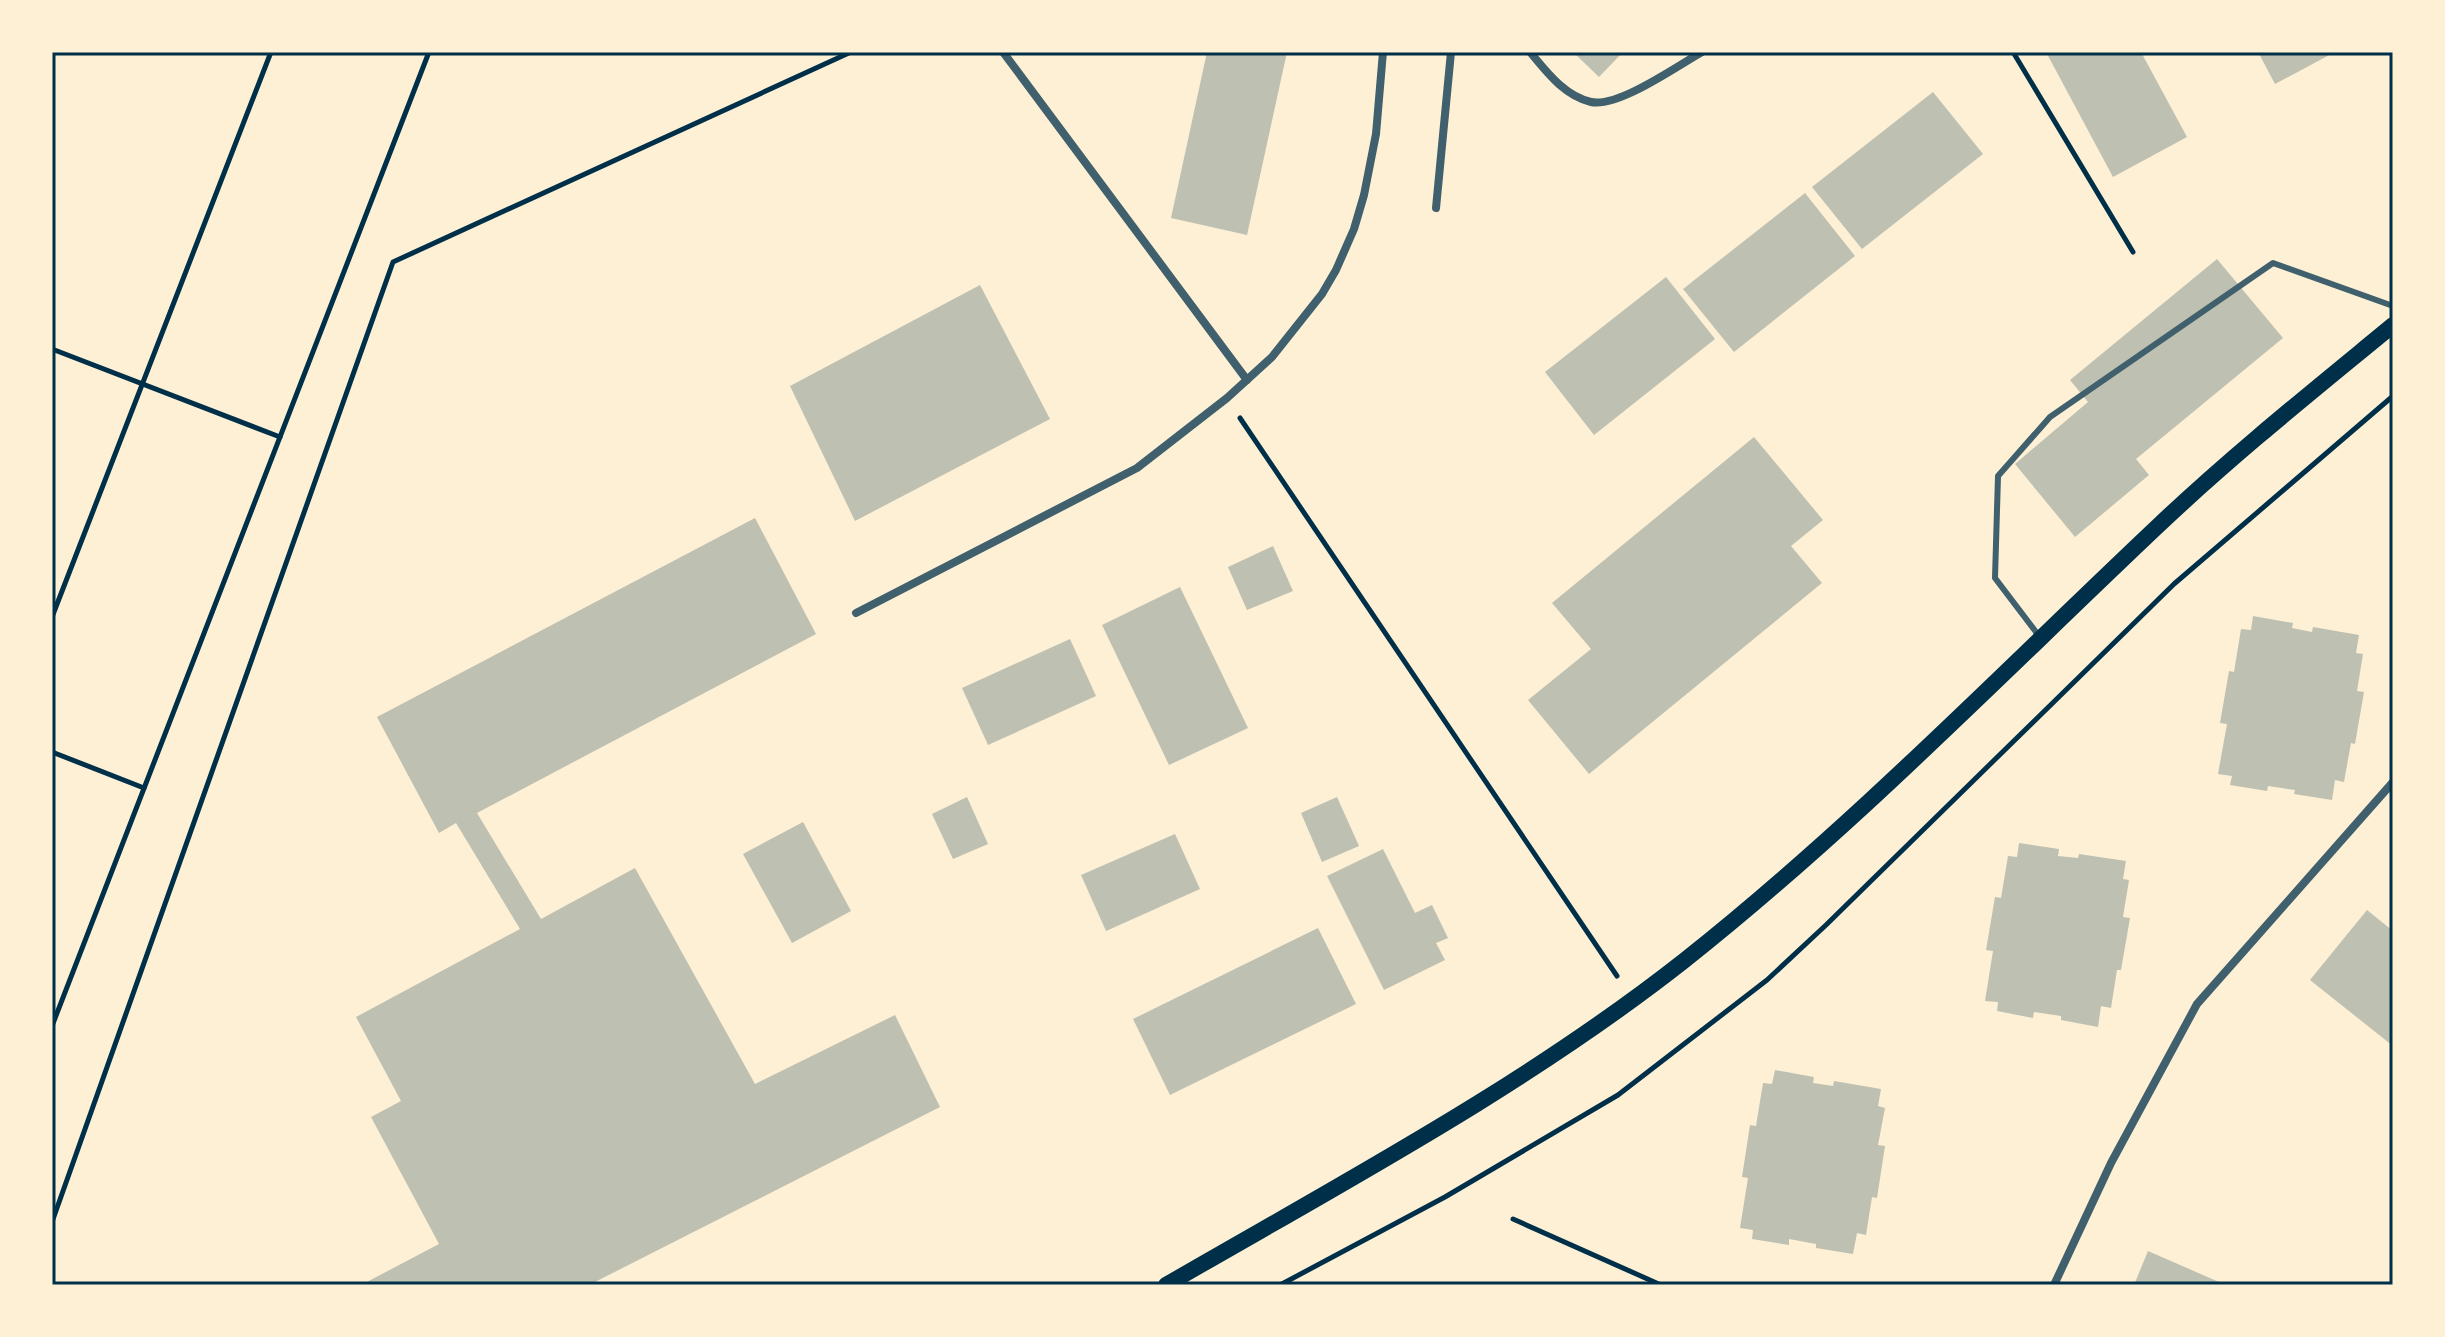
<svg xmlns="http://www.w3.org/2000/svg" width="2445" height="1337" font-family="Figtree,sans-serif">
<rect width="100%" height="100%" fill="#fdf0d5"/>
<!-- building -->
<g fill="#bec0b2">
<path d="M1207 52H1287L1247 235 1171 218Z"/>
<path d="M1573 52H1623L1599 77Z"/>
<path d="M2046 52H2141L2187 137 2113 177Z"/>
<path d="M2258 52H2335L2275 84Z"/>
<path d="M1933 92 1983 154 1862 249 1812 187Z"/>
<path d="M1805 193 1855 256 1734 352 1683 289Z"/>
<path d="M2217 259 2283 338 2136 459 2149 475 2075 537 2015 464 2088 402 2070 380Z"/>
<path d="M1666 277 1715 339 1594 435 1545 372Z"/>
<path d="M980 285 1050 419 855 521 790 386Z"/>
<path d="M1754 437 1823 520 1791 546 1822 583 1589 774 1528 700 1591 649 1552 603Z"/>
<path d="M755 518 816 634 477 813 541 919 635 868 755 1084 895 1015 940 1107 589 1285H361L439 1244 371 1117 401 1101 356 1017 520 929 456 823 439 833 377 717Z"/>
<path d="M1273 546 1293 591 1247 610 1228 567Z"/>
<path d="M1180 587 1248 728 1169 765 1102 625Z"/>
<path d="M2253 616 2293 623 2292 628 2312 632 2313 627 2359 635 2356 653 2363 654 2357 691 2364 692 2355 744 2351 743 2344 782 2335 780 2332 800 2294 794 2295 790 2268 786 2267 791 2230 785 2232 776 2218 774 2227 724 2220 723 2229 671 2234 672 2241 629 2251 630Z"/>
<path d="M1070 639 1096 696 988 745 962 688Z"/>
<path d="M967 797 988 844 953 859 932 814Z"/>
<path d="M1337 797 1359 846 1322 862 1301 813Z"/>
<path d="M803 822 851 911 792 943 743 854Z"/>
<path d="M1175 834 1200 889 1106 931 1081 875Z"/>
<path d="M2019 843 2059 849 2058 856 2078 858 2079 854 2126 861 2123 879 2129 880 2123 917 2130 918 2121 970H2117L2111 1008 2101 1006 2098 1027 2061 1020V1016L2034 1012 2033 1018 1997 1011 1998 1002 1985 1001 1993 951 1986 950 1995 897 2001 898 2008 856 2017 857Z"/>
<path d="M1383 849 1415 913 1432 905 1448 938 1436 943 1445 960 1384 990 1327 876Z"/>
<path d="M2367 910 2393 931V1046L2310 980Z"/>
<path d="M1318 928 1356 1004 1170 1095 1133 1019Z"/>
<path d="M1775 1070 1814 1077 1813 1083 1833 1086 1834 1081 1881 1089 1878 1106 1885 1108 1878 1145 1885 1146 1877 1198 1872 1197 1866 1235 1857 1233 1853 1254 1816 1248V1244L1789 1239V1245L1752 1239 1753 1230 1740 1228 1748 1178 1742 1177 1750 1125 1756 1126 1763 1083 1772 1084Z"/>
<path d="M2148 1251 2219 1282 2218 1285H2134Z"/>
</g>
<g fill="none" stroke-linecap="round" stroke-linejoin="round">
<!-- path -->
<g stroke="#003049" stroke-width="5">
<path d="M2013 52 2133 252"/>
<path d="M52 349 280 437"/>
<path d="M1240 418 1617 976"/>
<path d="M52 617 271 52"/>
<path d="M52 752 144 788"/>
<path d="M52 1026 429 52"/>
<path d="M1513 1219 1661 1285"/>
<path d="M52 1222 393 262 851 52"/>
<path d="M1280 1285 1445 1197 1618 1095 1767 980 1826 925 2174 584 2393 396"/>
</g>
<!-- service -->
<path stroke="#3f606c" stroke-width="6" d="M2039 636 1995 578 1998 476 2050 417 2273 263 2393 306"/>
<!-- minor -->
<g stroke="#3f606c" stroke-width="8">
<path d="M1003 52 1247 380"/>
<path d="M1530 52C1546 71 1564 96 1591 102 1618 108 1677 66 1702 52"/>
<path d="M1436 208 1451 52"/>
<path d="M856 613 1137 468 1227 398 1272 357 1322 294 1336 270 1354 229 1364 195 1376 134 1383 52"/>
<path d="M2054 1285 2111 1163 2197 1004 2393 782"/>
</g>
<!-- secondary -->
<path stroke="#003049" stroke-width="16" d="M1166 1285C1342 1183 1525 1086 1685 960 1854 826 2003 672 2160 524 2234 454 2314 390 2393 325"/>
</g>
<!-- border -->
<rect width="2445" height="1337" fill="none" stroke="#fdf0d5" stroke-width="108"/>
<rect x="54" y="54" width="2337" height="1229" fill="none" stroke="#003049" stroke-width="3"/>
</svg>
